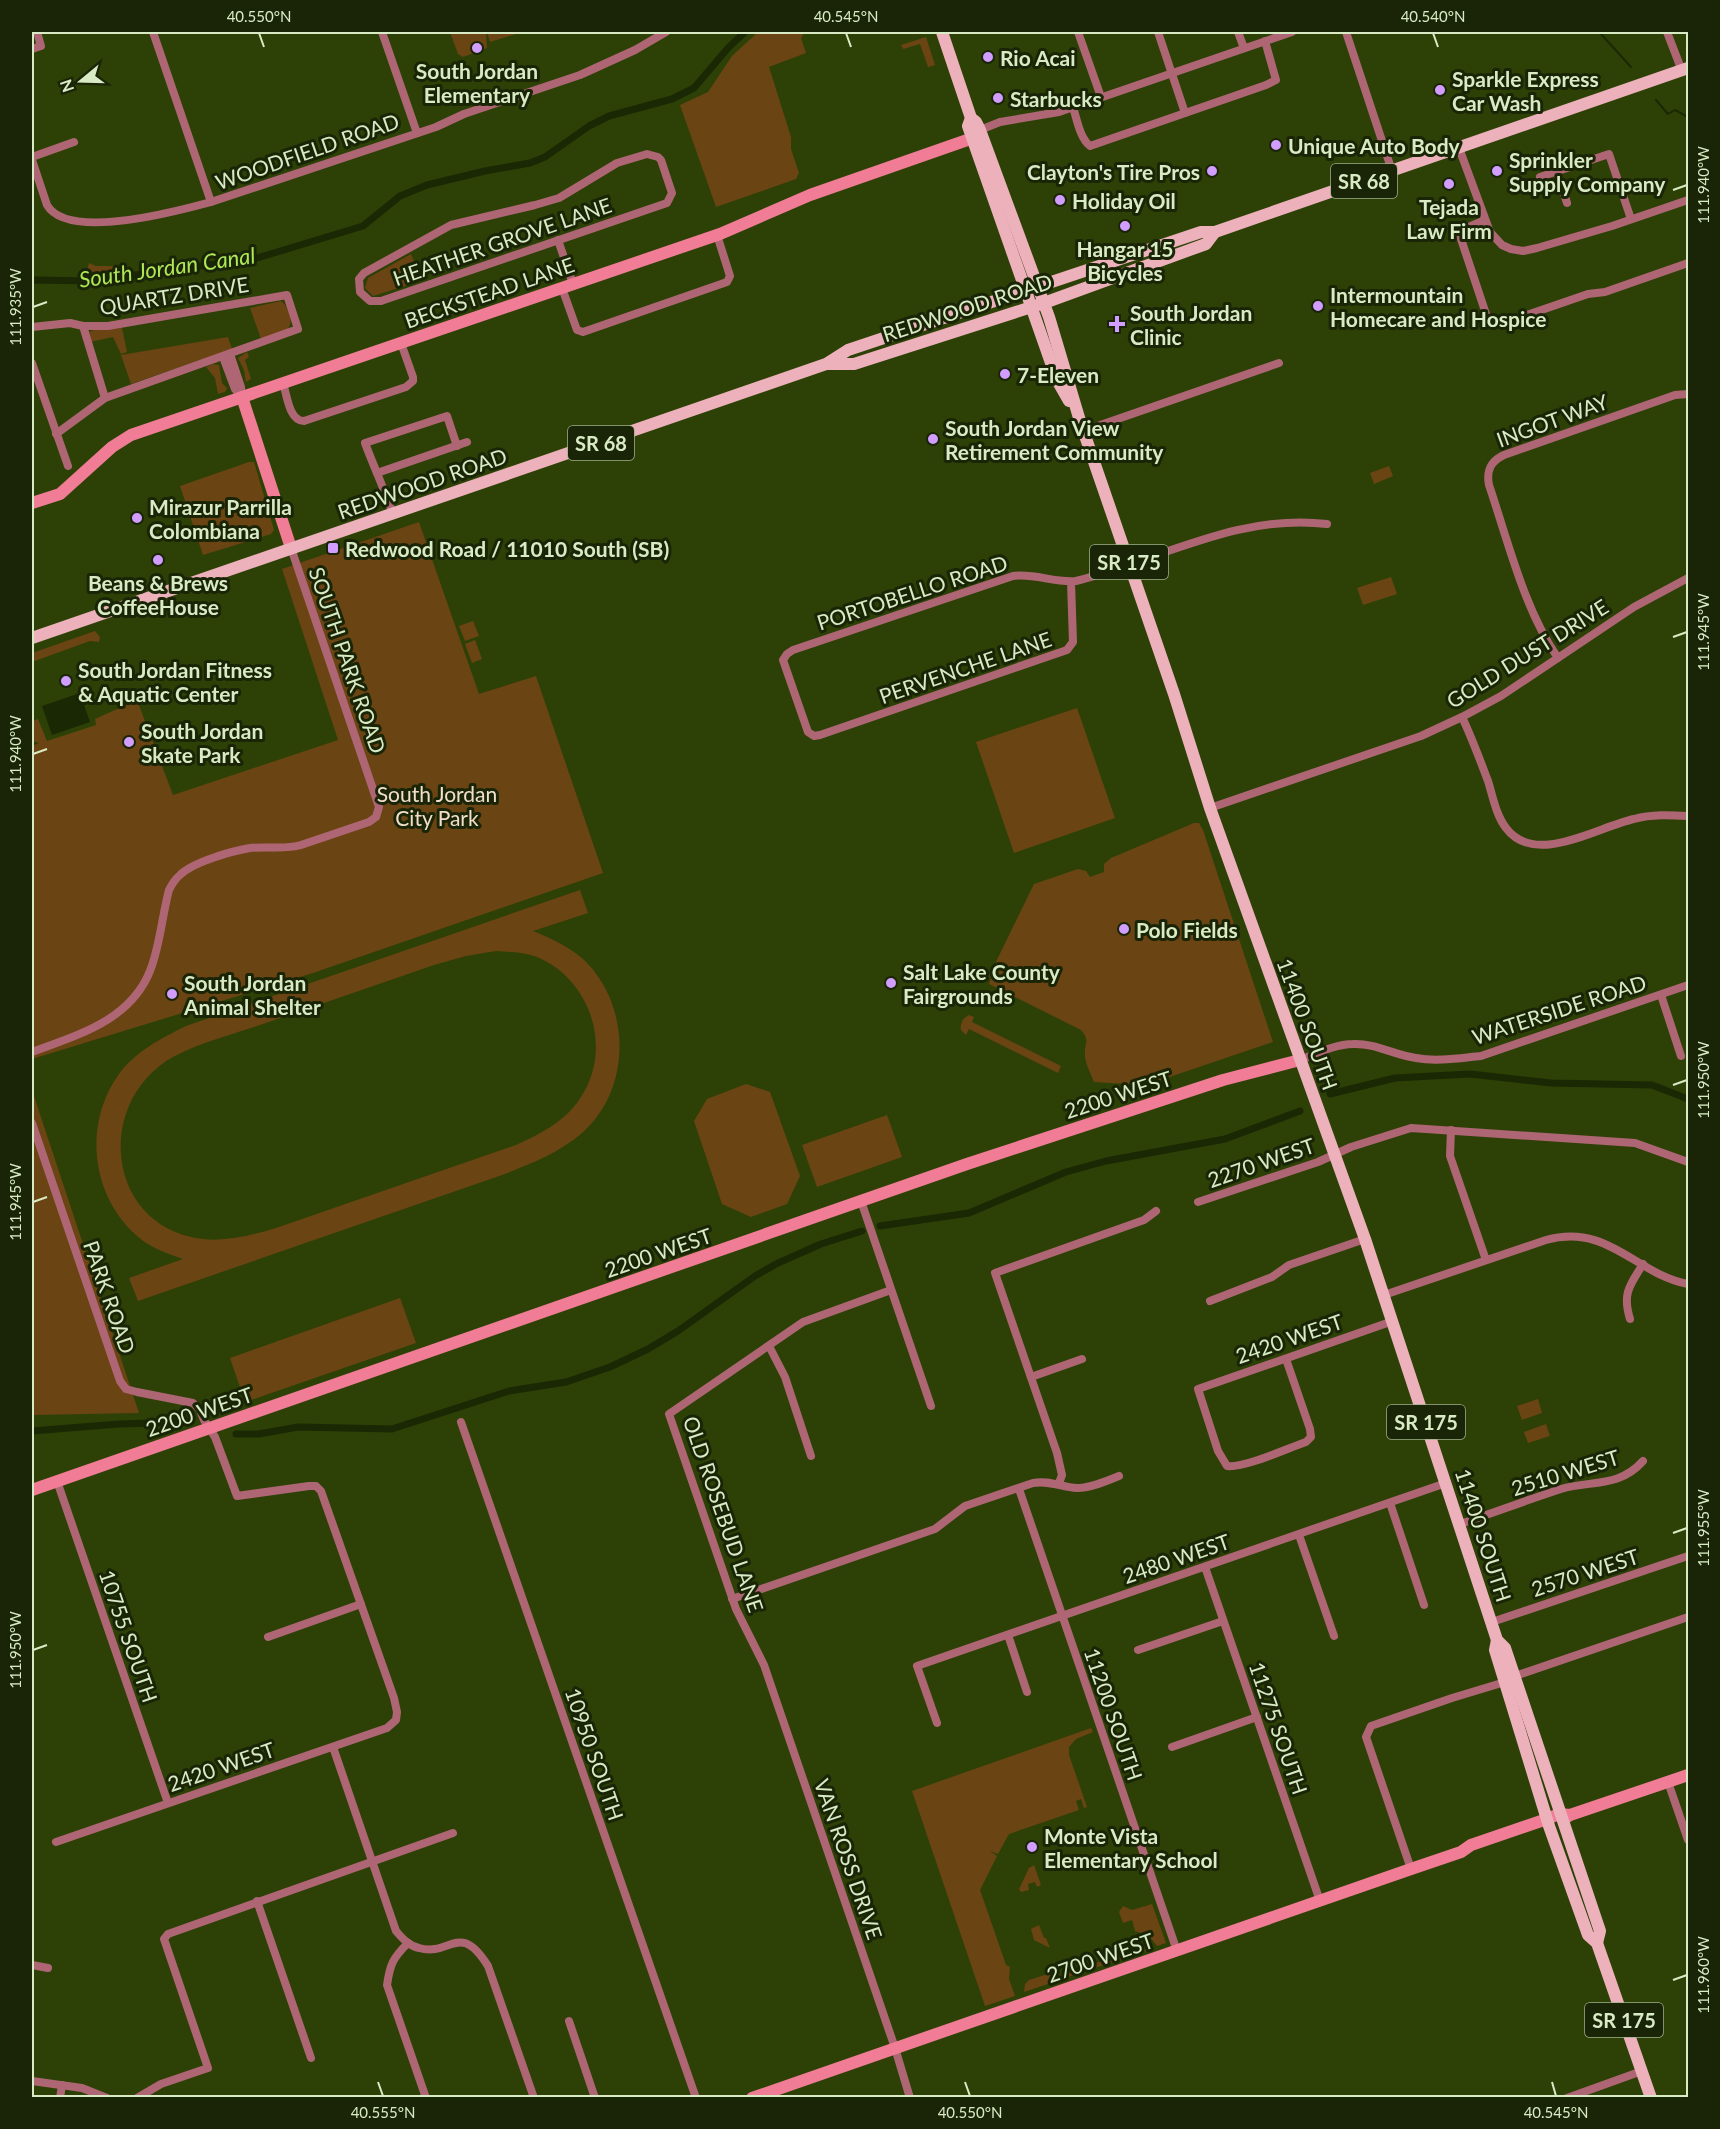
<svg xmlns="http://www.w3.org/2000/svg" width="1720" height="2129" font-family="Lato,sans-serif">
<rect width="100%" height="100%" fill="#2d4106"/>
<!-- green -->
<g fill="#6b4413" fill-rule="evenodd">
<path d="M450 32H486L487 48 463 57 458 54Z"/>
<path d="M487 32H522L490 42Z"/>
<path d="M758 32H802L803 35 801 38 806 53 769 67 791 137V149L799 173 796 179 716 207 680 105 708 92 732 56Z"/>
<path d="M926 37 935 65 928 67 920 44 903 49 901 45Z"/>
<path d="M411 254 421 281 373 296 365 288 368 278Z"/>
<path d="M89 263 96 266H116L117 273 86 274Z"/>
<path d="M281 301C286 305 287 308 289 314 296 334 276 334 261 339L250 308Z"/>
<path d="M122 328 127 352 121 354 113 337 90 342 89 332 96 329Z"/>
<path d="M228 337 232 349 131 384 121 355Z"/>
<path d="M247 352 249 357 245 360 251 379 246 382 244 370 238 358Z"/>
<path d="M213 364 219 365 222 383 227 388 225 392 218 394 215 378 206 367Z"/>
<path d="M249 462H254L274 530 271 534 203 555 180 486Z"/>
<path d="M1389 466 1393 476 1374 484 1370 473Z"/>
<path d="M419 522 479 694 536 676 603 873 313 973 32 1059V746L39 743 32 741V721L38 719 47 741 96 725 95 719 137 700 173 795 338 740 282 569Z"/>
<path d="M1391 577 1397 594 1363 605 1357 588Z"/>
<path d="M473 621 479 636 465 641 459 626Z"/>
<path d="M95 631 100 637 99 642 90 641 32 662V653Z"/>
<path d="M475 640 482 659 472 663 465 644Z"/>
<path d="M1077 708 1115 818 1014 853 976 742Z"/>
<path d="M1194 823H1199L1203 830 1273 1042 1146 1085 1094 1082C1091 1074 1084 1061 1085 1053 1085 1041 1090 1041 1081 1030L989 984 991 978 989 976 1034 884 1078 869 1086 871 1090 877 1104 872V864L1111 858Z"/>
<path d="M580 890 588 913 533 931C552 939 573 948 588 964 631 1010 631 1090 582 1133 559 1153 532 1163 505 1174L138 1301 129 1278 183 1259C169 1254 154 1249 142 1240 91 1200 82 1125 119 1074 136 1051 162 1038 186 1026ZM496 951C510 952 524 952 537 957 592 980 614 1051 579 1100 564 1122 540 1134 516 1145L276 1228C249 1236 220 1244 191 1237 112 1219 98 1118 157 1068 182 1047 226 1037 257 1026 316 1006 375 985 434 965L466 956Z"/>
<path d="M969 1015 974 1017 972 1022 1061 1066 1058 1073 969 1029 966 1035 961 1030C960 1023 963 1018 969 1015Z"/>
<path d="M746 1084 770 1092 800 1176 787 1204 751 1217 722 1204 694 1121 707 1099Z"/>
<path d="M32 1090 139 1413 32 1415Z"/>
<path d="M887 1115 902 1157 817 1187 802 1145Z"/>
<path d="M400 1298 416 1343 245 1402 230 1358Z"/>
<path d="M1538 1399 1542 1413 1522 1420 1517 1406Z"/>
<path d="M1546 1424 1550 1436 1528 1443 1524 1432Z"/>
<path d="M1091 1728 1093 1732 1076 1739 1069 1747V1755L1087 1807 1084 1808 1081 1799 1076 1801 1079 1810 1009 1834 998 1854 990 1851 997 1856 980 1890 1006 1965 1010 1967 1009 1979 1015 1996 985 2006 912 1791Z"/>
<path d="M1034 1865 1041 1885 1037 1887 1035 1882 1028 1884 1029 1890 1021 1892 1019 1889 1029 1868Z"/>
<path d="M1152 1904 1166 1943 1157 1946 1149 1936 1135 1931 1132 1920 1123 1923 1119 1912 1123 1906 1132 1910Z"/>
<path d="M1039 1925 1044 1938H1046L1050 1948 1034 1940 1031 1929Z"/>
<path d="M1141 1943 1148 1950 1024 1992 1025 1984 1029 1980 1051 1973 1049 1979 1125 1953 1129 1946Z"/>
</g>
<!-- water -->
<path fill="#1b2804" d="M80 693 90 722 52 735 42 706Z"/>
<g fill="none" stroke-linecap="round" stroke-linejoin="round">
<!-- stream -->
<g stroke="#1b2804" stroke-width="2">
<path d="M1601 34 1631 67"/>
<path d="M1656 100 1668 114 1675 110 1688 117"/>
</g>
<!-- canal -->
<g stroke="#1b2804" stroke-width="7">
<path d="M32 280 92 281 229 262 257 258 363 226 400 196 427 185 485 171 530 163 545 157 589 126 609 116 672 99 694 88 728 48 745 32"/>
<path d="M1330 1094 1395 1078 1470 1074 1551 1083 1652 1085 1688 1099"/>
<path d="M880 1226 969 1213 1066 1172 1106 1161 1225 1139 1300 1111"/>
<path d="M32 1431 119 1424 187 1422"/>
<path d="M236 1434H259L298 1427 392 1429 509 1391 566 1382 610 1367 648 1349 678 1331 755 1276 778 1263 821 1244 862 1231"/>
</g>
<!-- street -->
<g stroke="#af6674" stroke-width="8">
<path d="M153 32 211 202"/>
<path d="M382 32 417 133"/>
<path d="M1078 32 1101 97"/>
<path d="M1158 32 1185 113"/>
<path d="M1238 32 1244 48"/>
<path d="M1346 32 1392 171"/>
<path d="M1667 32 1682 71"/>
<path d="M32 49 41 46 37 32"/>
<path d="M1073 107C1077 120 1080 138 1090 146L1266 85 1276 80 1265 41"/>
<path d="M980 130 1000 122 1059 112 1292 32"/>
<path d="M1459 148 1490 232 1502 245 1511 249 1523 251 1537 248 1612 226 1688 200"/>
<path d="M647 154 658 157 661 160 672 193 667 203 381 301H370L360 292 359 279 364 273 451 225 535 205 559 198 617 163Z"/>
<path d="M32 157 74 142"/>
<path d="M32 160 47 205C68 241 178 211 211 202L436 127 464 114 580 75 635 50 666 32"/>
<path d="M1557 172 1567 203"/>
<path d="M1540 177 1609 154 1631 219"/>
<path d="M1485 220 1464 229 1460 236 1486 314C1491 322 1495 324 1504 323L1588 294 1605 292 1688 263"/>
<path d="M558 240 573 284"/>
<path d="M562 288 577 330 583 332 727 282 730 276 717 235"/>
<path d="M83 326 105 398"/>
<path d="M32 327 70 323 83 326H108L287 295 298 329 105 398 56 434"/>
<path d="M230 354 241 387 242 397"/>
<path d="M223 357 235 389 242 397"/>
<path d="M32 363 68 466"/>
<path d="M283 383C287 395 289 421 304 421L406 387 413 381V377L401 343"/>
<path d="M1083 431 1279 363"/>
<path d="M377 473 467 442"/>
<path d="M393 514C384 489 374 467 365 443L447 416 457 446"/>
<path d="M1071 582 1073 642 1067 650 820 735 814 736 808 732 783 660 787 654 793 650 1013 576C1035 573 1054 583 1076 581 1159 560 1239 513 1327 524"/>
<path d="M1558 658C1524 609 1508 541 1489 485 1486 470 1491 461 1504 455L1675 395 1688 394"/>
<path d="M1462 717C1472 738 1480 760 1488 781 1493 797 1496 815 1506 828 1535 867 1597 827 1634 819 1652 814 1670 815 1688 816"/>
<path d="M1210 808 1421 736 1462 717 1501 696 1634 607 1688 578"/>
<path d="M1661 995 1681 1056"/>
<path d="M32 1052C77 1035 130 1021 150 971 160 946 162 916 169 890 172 884 175 879 180 875 193 862 232 851 250 848 268 846 284 850 301 845L369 822 376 817 379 807 291 548"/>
<path d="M1300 1060C1316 1054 1335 1044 1353 1044 1375 1043 1394 1055 1416 1058 1437 1062 1460 1058 1481 1056L1688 985"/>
<path d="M32 1123 120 1381 126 1389 137 1392 193 1403 200 1410 204 1420 215 1437 237 1496 309 1486H316L321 1491 394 1698 397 1712 396 1720 387 1728 56 1842"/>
<path d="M1451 1130 1450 1156 1486 1260"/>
<path d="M861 1201 931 1406"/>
<path d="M1198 1202 1318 1162 1351 1147 1411 1128 1635 1143 1688 1162"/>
<path d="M891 1290 803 1322 669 1414 736 1609 764 1665 895 2048 910 2098"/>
<path d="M1384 1295 1546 1240C1609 1223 1635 1274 1688 1284"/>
<path d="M1210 1301 1272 1277 1289 1265 1365 1239"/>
<path d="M1630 1319C1622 1293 1630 1285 1643 1264"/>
<path d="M769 1346 785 1377 811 1456"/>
<path d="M1286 1359 1310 1429 1311 1437 1306 1442C1288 1448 1245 1468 1227 1466L1218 1451 1198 1389 1393 1321"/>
<path d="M1031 1377 1082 1359"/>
<path d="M461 1422 696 2098"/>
<path d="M57 1481 168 1803"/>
<path d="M1059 1483 1062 1475 1057 1453 995 1273 1144 1220 1156 1211"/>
<path d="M1019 1489 1177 1951"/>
<path d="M1390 1503 1424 1605"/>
<path d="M1460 1524C1493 1513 1527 1500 1561 1489 1591 1480 1619 1488 1643 1461"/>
<path d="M1299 1535 1334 1636"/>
<path d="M1205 1567 1320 1901"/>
<path d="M732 1599 935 1529 965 1506 1033 1483C1049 1480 1061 1487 1077 1488 1091 1488 1106 1481 1119 1476"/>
<path d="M1492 1622 1688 1556"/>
<path d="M1008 1635 1027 1692"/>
<path d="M268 1637 361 1604"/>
<path d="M1138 1650 1223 1621"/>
<path d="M1515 1676 1688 1617"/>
<path d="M937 1723 917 1666 1446 1483"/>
<path d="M333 1747 396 1931C402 1938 409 1946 419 1948 451 1957 459 1920 488 1966L534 2098"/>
<path d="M1172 1747 1257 1717"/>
<path d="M1668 1782 1688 1840"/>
<path d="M1411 1869 1366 1737 1371 1726 1452 1698 1505 1682"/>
<path d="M257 1901 311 2058"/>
<path d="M408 1943C393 1958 390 1964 387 1985L426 2098"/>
<path d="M32 1965 48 1968"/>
<path d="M569 2021 595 2098"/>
<path d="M32 2081 82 2088 107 2098"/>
<path d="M60 2098 62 2085"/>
<path d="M137 2098 161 2084 208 2068 164 1939 168 1934 453 1833"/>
<path d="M1567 2098 1642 2071"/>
</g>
<!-- secondary -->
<g stroke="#f07c95" stroke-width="12">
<path d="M242 397 291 548"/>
<path d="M32 503 60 494 112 447 131 435 720 234 810 195 973 138"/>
<path d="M32 1490 967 1164 1223 1080 1300 1060"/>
<path d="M1564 1819 1570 1815 1688 1775"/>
<path d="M752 2098 1411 1869 1461 1852 1471 1845 1547 1819 1559 1814 1570 1815"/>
</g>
<!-- primary -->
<g stroke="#edb1bb" stroke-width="12">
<path d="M942 32 971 118 976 122 980 130 1049 317 1080 421 1174 694 1210 808 1365 1239 1497 1640 1505 1648 1600 1931 1597 1943"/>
<path d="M971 118 968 126 1057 380 1069 401"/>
<path d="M827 364H854L1044 303 1206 244 1215 232"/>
<path d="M32 638 826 364 848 350 1201 232H1215L1688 68"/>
<path d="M1497 1640 1495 1650 1549 1826 1588 1935 1597 1943 1651 2098"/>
</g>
</g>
<!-- ticks -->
<path fill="none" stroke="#d9ebc5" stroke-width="2" d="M259 33 264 47M846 33 851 47M1433 33 1438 47M1673 190 1687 185M33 307 47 302M1673 637 1687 632M33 754 47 749M1673 1085 1687 1080M33 1202 47 1197M1673 1533 1687 1528M33 1650 47 1645M1673 1980 1687 1975M378 2082 383 2096M965 2082 970 2096M1552 2082 1556 2096"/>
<!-- markers -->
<g fill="#d19dfe" stroke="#192506" stroke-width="2">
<circle cx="477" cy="48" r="6"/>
<circle cx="988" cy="57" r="6"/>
<circle cx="1440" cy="90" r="6"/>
<circle cx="998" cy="98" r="6"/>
<circle cx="1276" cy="145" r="6"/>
<circle cx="1212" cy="171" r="6"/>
<circle cx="1497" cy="171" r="6"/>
<circle cx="1449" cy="184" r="6"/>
<circle cx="1060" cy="200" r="6"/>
<circle cx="1125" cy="226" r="6"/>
<circle cx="1318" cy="306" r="6"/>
<path d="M1114 315h6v6h6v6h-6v6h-6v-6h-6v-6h6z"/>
<circle cx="1005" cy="374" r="6"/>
<circle cx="933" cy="439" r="6"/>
<circle cx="137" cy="518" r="6"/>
<rect x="327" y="542" width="12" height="12" rx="3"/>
<circle cx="158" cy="560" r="6"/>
<circle cx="66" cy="681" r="6"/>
<circle cx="129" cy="742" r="6"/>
<circle cx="1124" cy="929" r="6"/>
<circle cx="891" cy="983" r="6"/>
<circle cx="172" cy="994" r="6"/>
<circle cx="1032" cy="1847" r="6"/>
</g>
<g text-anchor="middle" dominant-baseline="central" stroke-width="6" stroke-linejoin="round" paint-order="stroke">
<!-- shield labels -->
<g fill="#192506" stroke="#9fb08c" stroke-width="1.5">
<rect x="1331" y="164" width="66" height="34" rx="4.5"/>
<rect x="568" y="426" width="66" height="34" rx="4.5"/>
<rect x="1090" y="545" width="78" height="34" rx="4.5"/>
<rect x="1387" y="1405" width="78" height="34" rx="4.5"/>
<rect x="1585" y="2003" width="78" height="34" rx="4.5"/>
</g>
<g font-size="20" font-weight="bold" fill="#d9ebc5">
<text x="1364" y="181">SR 68</text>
<text x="601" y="443">SR 68</text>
<text x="1129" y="562">SR 175</text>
<text x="1426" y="1422">SR 175</text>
<text x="1624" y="2020">SR 175</text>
</g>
<!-- poi labels -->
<g font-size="21" font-weight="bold" fill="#d9ebc5" stroke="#192506" text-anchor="start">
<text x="1000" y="57">Rio Acai</text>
<text x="477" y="70" text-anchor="middle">South Jordan<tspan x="477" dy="24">Elementary</tspan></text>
<text x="1452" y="78">Sparkle Express<tspan x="1452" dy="24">Car Wash</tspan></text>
<text x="1010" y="98">Starbucks</text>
<text x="1288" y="145">Unique Auto Body</text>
<text x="1509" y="159">Sprinkler<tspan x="1509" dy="24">Supply Company</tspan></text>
<text x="1200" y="171" text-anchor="end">Clayton's Tire Pros</text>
<text x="1072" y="200">Holiday Oil</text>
<text x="1449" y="206" text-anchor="middle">Tejada<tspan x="1449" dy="24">Law Firm</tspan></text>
<text x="1125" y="248" text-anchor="middle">Hangar 15<tspan x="1125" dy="24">Bicycles</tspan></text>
<text x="1330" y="294">Intermountain<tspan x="1330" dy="24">Homecare and Hospice</tspan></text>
<text x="1130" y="312">South Jordan<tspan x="1130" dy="24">Clinic</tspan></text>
<text x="1017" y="374">7-Eleven</text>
<text x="945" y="427">South Jordan View<tspan x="945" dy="24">Retirement Community</tspan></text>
<text x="149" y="506">Mirazur Parrilla<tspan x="149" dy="24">Colombiana</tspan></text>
<text x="345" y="548">Redwood Road / 11010 South (SB)</text>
<text x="158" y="582" text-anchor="middle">Beans &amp; Brews<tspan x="158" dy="24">CoffeeHouse</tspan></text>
<text x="78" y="669">South Jordan Fitness<tspan x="78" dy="24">&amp; Aquatic Center</tspan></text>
<text x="141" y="730">South Jordan<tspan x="141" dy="24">Skate Park</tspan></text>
<text x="1136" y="929">Polo Fields</text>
<text x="903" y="971">Salt Lake County<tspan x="903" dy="24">Fairgrounds</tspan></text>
<text x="184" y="982">South Jordan<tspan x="184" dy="24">Animal Shelter</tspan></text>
<text x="1044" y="1835">Monte Vista<tspan x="1044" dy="24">Elementary School</tspan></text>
</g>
<!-- street labels -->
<g font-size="21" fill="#d9ebc5" stroke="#192506">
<text transform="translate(307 151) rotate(-19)">WOODFIELD ROAD</text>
<text transform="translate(502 241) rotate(-19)">HEATHER GROVE LANE</text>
<text transform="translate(489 292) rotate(-19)">BECKSTEAD LANE</text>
<text transform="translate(174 295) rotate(-9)">QUARTZ DRIVE</text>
<text transform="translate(967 307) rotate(-18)">REDWOOD ROAD</text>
<text transform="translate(1552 420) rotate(-20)">INGOT WAY</text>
<text transform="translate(422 483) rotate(-19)">REDWOOD ROAD</text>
<text transform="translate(912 592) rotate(-18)">PORTOBELLO ROAD</text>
<text transform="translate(1527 653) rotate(-32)">GOLD DUST DRIVE</text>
<text transform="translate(348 660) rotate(71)">SOUTH PARK ROAD</text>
<text transform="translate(965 667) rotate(-19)">PERVENCHE LANE</text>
<text transform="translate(1559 1009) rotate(-18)">WATERSIDE ROAD</text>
<text transform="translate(1308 1024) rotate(70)">11400 SOUTH</text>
<text transform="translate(1118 1094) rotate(-18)">2200 WEST</text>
<text transform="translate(1261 1162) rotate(-19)">2270 WEST</text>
<text transform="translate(658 1252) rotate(-19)">2200 WEST</text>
<text transform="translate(110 1297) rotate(71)">PARK ROAD</text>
<text transform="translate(1289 1338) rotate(-19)">2420 WEST</text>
<text transform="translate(199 1411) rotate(-19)">2200 WEST</text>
<text transform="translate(1565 1472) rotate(-17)">2510 WEST</text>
<text transform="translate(724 1514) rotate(71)">OLD ROSEBUD LANE</text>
<text transform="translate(1484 1535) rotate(72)">11400 SOUTH</text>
<text transform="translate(1176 1558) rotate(-19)">2480 WEST</text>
<text transform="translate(1585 1572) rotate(-18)">2570 WEST</text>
<text transform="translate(129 1636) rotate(71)">10755 SOUTH</text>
<text transform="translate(1114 1714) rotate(71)">11200 SOUTH</text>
<text transform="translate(1279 1728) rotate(71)">11275 SOUTH</text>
<text transform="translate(595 1754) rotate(71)">10950 SOUTH</text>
<text transform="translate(221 1766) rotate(-19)">2420 WEST</text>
<text transform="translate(849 1859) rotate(71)">VAN ROSS DRIVE</text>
<text transform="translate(1100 1957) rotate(-19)">2700 WEST</text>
</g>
<!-- park labels -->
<g font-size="21" fill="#f2dec9" stroke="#192506">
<text x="437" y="793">South Jordan<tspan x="437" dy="24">City Park</tspan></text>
</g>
<!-- water labels -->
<g font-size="22" font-style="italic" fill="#afe757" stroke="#192506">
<text transform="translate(167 267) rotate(-8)">South Jordan Canal</text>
</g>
</g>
<!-- border -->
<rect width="1720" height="2129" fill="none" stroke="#192506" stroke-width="66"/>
<!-- north arrow -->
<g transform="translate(81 81) rotate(251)" stroke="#192506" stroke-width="4.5" paint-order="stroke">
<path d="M0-4.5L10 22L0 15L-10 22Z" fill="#d9ebc5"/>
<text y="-9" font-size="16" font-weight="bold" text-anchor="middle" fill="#d9ebc5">N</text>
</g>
<rect x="33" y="33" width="1654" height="2063" fill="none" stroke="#d9ebc5" stroke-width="2"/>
<g font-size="15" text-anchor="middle" fill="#d9ebc5">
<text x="259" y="22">40.550°N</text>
<text x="846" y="22">40.545°N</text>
<text x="1433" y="22">40.540°N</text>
<text transform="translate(1704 185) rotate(-90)" y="5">111.940°W</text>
<text transform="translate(16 307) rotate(-90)" y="5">111.935°W</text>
<text transform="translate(1704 632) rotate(-90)" y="5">111.945°W</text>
<text transform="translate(16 754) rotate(-90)" y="5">111.940°W</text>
<text transform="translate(1704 1080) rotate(-90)" y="5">111.950°W</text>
<text transform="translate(16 1202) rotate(-90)" y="5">111.945°W</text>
<text transform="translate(1704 1528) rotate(-90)" y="5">111.955°W</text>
<text transform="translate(16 1650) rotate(-90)" y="5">111.950°W</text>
<text transform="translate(1704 1975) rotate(-90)" y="5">111.960°W</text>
<text x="383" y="2118">40.555°N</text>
<text x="970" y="2118">40.550°N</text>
<text x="1556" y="2118">40.545°N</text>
</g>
</svg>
